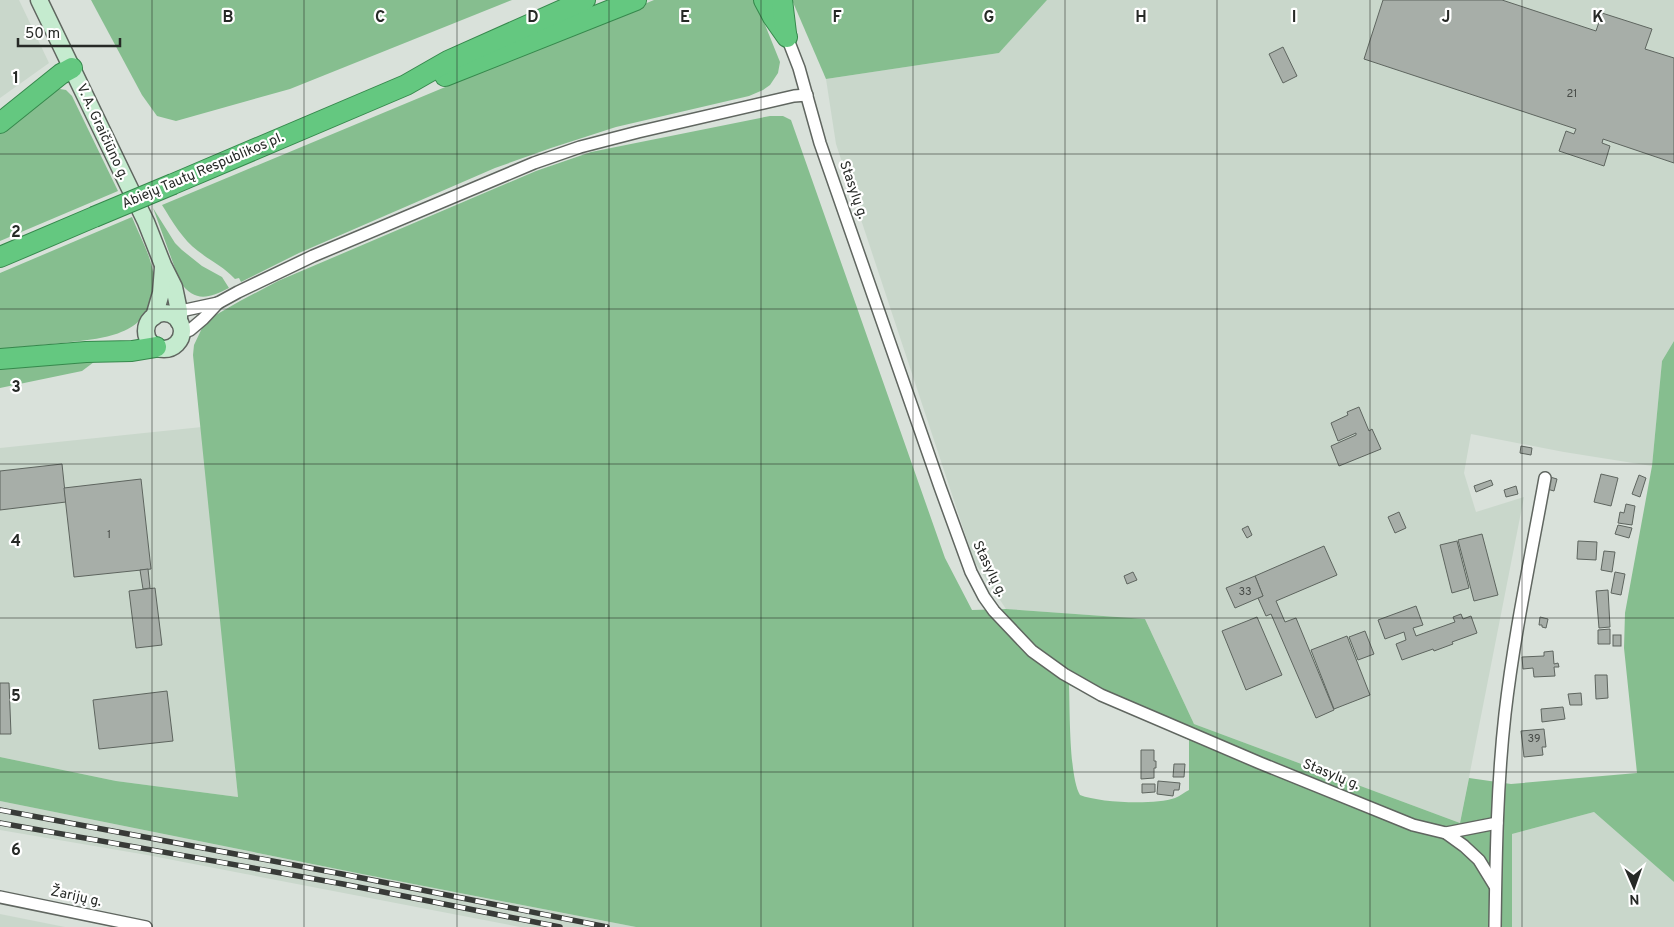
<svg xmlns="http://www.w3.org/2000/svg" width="1674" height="927" font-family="Overpass,sans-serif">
<rect width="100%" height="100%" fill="#d9e1da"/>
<!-- built -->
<g fill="#c9d7cb">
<path d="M0 0H19L49 63 0 98Z"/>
<path d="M1047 0H1674V341L1662 361 1652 466 1564 452 1471 434 1464 473 1476 512 1524 497 1460 823 1194 724 1145 619 1006 609 974 561 836 144 826 79 999 53Z"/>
<path d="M202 427 238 797 116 781 0 757V448Z"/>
<path d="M0 801 362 874 636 927H520L147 855 0 830Z"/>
<path d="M1594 812 1674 882V927H1512V834Z"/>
<path d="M0 914 65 927H0Z"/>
</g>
<!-- green -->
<g fill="#86be8f" fill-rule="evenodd">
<path d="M91 0H512L290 89 176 121 157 116 142 95Z"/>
<path d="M654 0H755L780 62 778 73 770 85 763 90 749 96 616 127 551 148 495 168 299 253 241 282 239 278 235 279C223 266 212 262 198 251 183 240 172 221 162 205Z"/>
<path d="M792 0H1047L999 53 826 79Z"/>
<path d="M60 89 66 90 72 96 118 191 0 241V134L50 91Z"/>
<path d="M770 116H783L791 120 945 558 972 610 1006 609 1145 619 1194 724 1460 823 1469 778 1511 784 1637 773 1624 648 1625 613 1652 466 1662 361 1674 341V882L1594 812 1512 834V927H636L362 874 0 801V757L116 781 238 797 193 355 194 345 203 326 214 316 240 301 278 281 536 171 591 152ZM1069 685 1189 740V790C1185 792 1180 796 1175 798 1155 805 1100 803 1080 795 1069 777 1070 709 1069 685Z"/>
<path d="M153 208 175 243 182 250 202 266 222 277 229 288C209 298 195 303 180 282Z"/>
<path d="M132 217C140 237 152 257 154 278 155 283 153 289 153 293 147 338 96 339 61 343 41 345 20 347 0 349V273Z"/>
<path d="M94 359V362L82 371 0 388V365Z"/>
</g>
<!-- building -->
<g fill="#a7aea8" stroke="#5e655f">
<path d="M1383 0H1502L1596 31 1602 13 1652 29 1645 49 1674 58V163L1603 139 1602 143 1610 146 1604 166 1559 151 1566 131 1574 134 1576 129 1364 59Z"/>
<path d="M1283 47 1297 76 1283 83 1269 54Z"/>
<path d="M1359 407 1369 431 1372 429 1381 449 1339 466 1331 446 1356 435V433L1338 441 1331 423 1348 415 1347 412Z"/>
<path d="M1521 446 1532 448 1531 455 1520 453Z"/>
<path d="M62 464 66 502 0 510V471Z"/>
<path d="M1601 474 1618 478 1611 506 1594 502Z"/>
<path d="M1639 475 1646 478 1640 497 1632 494Z"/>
<path d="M1550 477 1557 479 1554 491 1547 489Z"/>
<path d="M141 479 151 569 74 577 64 488Z"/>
<path d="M1491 480 1493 485 1476 492 1474 486Z"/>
<path d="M1516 486 1518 494 1506 497 1504 490Z"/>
<path d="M1626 504 1635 506 1632 525 1618 523 1620 512 1624 513Z"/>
<path d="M1399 512 1406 528 1395 533 1388 517Z"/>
<path d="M1618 525 1632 528 1629 538 1615 534Z"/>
<path d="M1248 526 1252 535 1247 538 1242 529Z"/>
<path d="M1482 534 1498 595 1474 601 1458 540Z"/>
<path d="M1457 541 1469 588 1452 593 1440 545Z"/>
<path d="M1578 541 1597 542 1596 560 1577 559Z"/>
<path d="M1324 546 1337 575 1276 601 1285 622 1296 618 1334 710 1316 718 1271 614 1266 616 1258 598 1263 596 1255 576Z"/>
<path d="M1604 551 1615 552 1612 572 1601 570Z"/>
<path d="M148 569 150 588 143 589 140 570Z"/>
<path d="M1133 572 1137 580 1127 584 1124 576Z"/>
<path d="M1615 572 1625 574 1621 595 1611 593Z"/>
<path d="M1255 576 1263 596 1235 608 1226 588Z"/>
<path d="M155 588 162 645 136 648 129 591Z"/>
<path d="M1608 590 1610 627 1599 628 1596 591Z"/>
<path d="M1416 606 1423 625 1413 628 1416 636 1455 622 1453 617 1461 614 1463 619 1471 616 1477 633 1452 642 1453 644 1434 651 1433 649 1402 660 1396 644 1406 640 1404 632 1385 639 1378 620Z"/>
<path d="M1257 617 1282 675 1246 690 1222 631Z"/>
<path d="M1540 617 1548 619 1546 628 1542 627V625H1539Z"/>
<path d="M1610 629V644H1598V630Z"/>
<path d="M1365 631 1374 654 1358 660 1349 637Z"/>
<rect x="1613" y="635" width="8" height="11"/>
<path d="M1347 636 1370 695 1334 709 1311 650Z"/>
<path d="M1553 651 1554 664 1558 663 1559 667H1554L1555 676 1534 677 1533 668 1523 669 1522 657 1544 656V652Z"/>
<path d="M1595 675H1607L1608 698 1596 699Z"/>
<path d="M0 683H9L11 734H0Z"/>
<path d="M167 691 173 741 99 749 93 700Z"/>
<path d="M1581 693 1582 705H1570L1568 694Z"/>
<path d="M1563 707 1565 719 1542 722 1541 709Z"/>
<path d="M1544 729 1546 747H1542L1543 755 1524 757 1521 731Z"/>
<path d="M1141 750H1154V761H1156V768H1154V778L1141 779Z"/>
<path d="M1174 764H1185L1184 777H1173Z"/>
<path d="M1158 781 1180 783 1179 790H1174L1173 796 1157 794Z"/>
<path d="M1142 784H1155V792L1142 793Z"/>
</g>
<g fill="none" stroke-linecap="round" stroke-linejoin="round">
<!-- minor casing -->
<g stroke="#606660" stroke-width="14">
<g id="minor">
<path d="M787 37 799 68 820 143 940 487 971 572 984 597 994 611 1032 651 1064 674 1101 695 1260 763 1413 825 1446 833 1497 823"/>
<path d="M167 314 218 303"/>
<path d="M182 333 190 330 203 319 218 303 238 292 313 256 534 163 580 147 638 132 794 96 807 95"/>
<path d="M1446 833 1464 846 1479 860 1495 886"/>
<path d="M0 897 146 927"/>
<path d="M1495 927C1496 856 1497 785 1505 714 1514 635 1531 556 1545 478"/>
</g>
</g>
<!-- secondary casing -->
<g stroke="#606660" stroke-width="19">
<g id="secondary">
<path d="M39 0 146 222 163 265 174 287 179 311V322"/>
<circle cx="164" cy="331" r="18"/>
<path d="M154 317 161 293 163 267"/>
</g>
</g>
<!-- trunk casing -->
<g stroke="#36884c" stroke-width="22">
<g id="trunk">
<path d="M764 0 773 17 787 37"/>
<path d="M782 0 786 33"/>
<path d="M445 76 636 0"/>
<path d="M0 123 61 74 72 68"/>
<path d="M173 184 406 85 448 61 585 0"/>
<path d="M0 257 94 217"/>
<path d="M0 359 86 352 132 351 156 347"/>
</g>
</g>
<!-- minor -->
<use href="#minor" stroke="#fff" stroke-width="11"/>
<!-- secondary -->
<use href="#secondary" stroke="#c5ebcf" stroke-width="16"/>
<!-- trunk -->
<use href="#trunk" stroke="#64c880" stroke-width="20"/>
<!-- rail casing -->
<g stroke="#383b38" stroke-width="5.5">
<g id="rail">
<path d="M0 810 342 874 607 927"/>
<path d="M0 823 343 884 560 927"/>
</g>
</g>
<!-- rail -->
<use href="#rail" stroke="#fff" stroke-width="4" stroke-dasharray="11" stroke-linecap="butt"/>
<!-- trunk-bridge casing -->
<g stroke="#36884c" stroke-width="22" stroke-linecap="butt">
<path id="trunk-bridge" d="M94 217 173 184"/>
</g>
<!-- trunk-bridge -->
<use href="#trunk-bridge" stroke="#64c880" stroke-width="20"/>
</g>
<!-- grid -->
<path fill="none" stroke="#262926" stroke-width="1" stroke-opacity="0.55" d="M152 0V927M304 0V927M457 0V927M609 0V927M761 0V927M913 0V927M1065 0V927M1217 0V927M1370 0V927M1522 0V927M0 154H1674M0 309H1674M0 464H1674M0 618H1674M0 772H1674"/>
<g text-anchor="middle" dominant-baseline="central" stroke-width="4.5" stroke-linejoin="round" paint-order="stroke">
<!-- number labels -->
<g font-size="11" fill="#464a46">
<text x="1572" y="94">21</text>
<text x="109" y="535">1</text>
<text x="1245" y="592">33</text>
<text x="1534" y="739">39</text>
</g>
<!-- street labels -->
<g font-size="14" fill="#262926" stroke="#fff">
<text transform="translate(102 132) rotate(65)">V. A. Graičiūno g.</text>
<text transform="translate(203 171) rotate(-23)">Abiejų Tautų Respublikos pl.</text>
<text transform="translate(853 190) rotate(71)">Stasylų g.</text>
<text transform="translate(989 569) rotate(64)">Stasylų g.</text>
<text transform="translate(1331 775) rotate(22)">Stasylų g.</text>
<text transform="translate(76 897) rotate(12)">Žarijų g.</text>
</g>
</g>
<g font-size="16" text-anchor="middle" font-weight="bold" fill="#262926" stroke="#fff" stroke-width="4.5" stroke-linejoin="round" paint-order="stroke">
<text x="228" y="22">B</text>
<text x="380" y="22">C</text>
<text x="533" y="22">D</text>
<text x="685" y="22">E</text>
<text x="837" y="22">F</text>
<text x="989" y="22">G</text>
<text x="1141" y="22">H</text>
<text x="1294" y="22">I</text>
<text x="1446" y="22">J</text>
<text x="1598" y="22">K</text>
<text x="16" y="83">1</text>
<text x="16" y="237">2</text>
<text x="16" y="392">3</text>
<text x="16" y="546">4</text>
<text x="16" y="701">5</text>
<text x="16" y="855">6</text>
</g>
<!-- north arrow -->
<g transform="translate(1634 887) rotate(178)" stroke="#ffffff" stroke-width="4" paint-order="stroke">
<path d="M0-4L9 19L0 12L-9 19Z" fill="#262926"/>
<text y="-8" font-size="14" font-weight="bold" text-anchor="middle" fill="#262926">N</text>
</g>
<!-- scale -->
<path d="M18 38v8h102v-8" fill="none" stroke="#262926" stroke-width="2.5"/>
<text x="25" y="38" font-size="15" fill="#262926" stroke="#ffffff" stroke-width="4" paint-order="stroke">50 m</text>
</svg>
